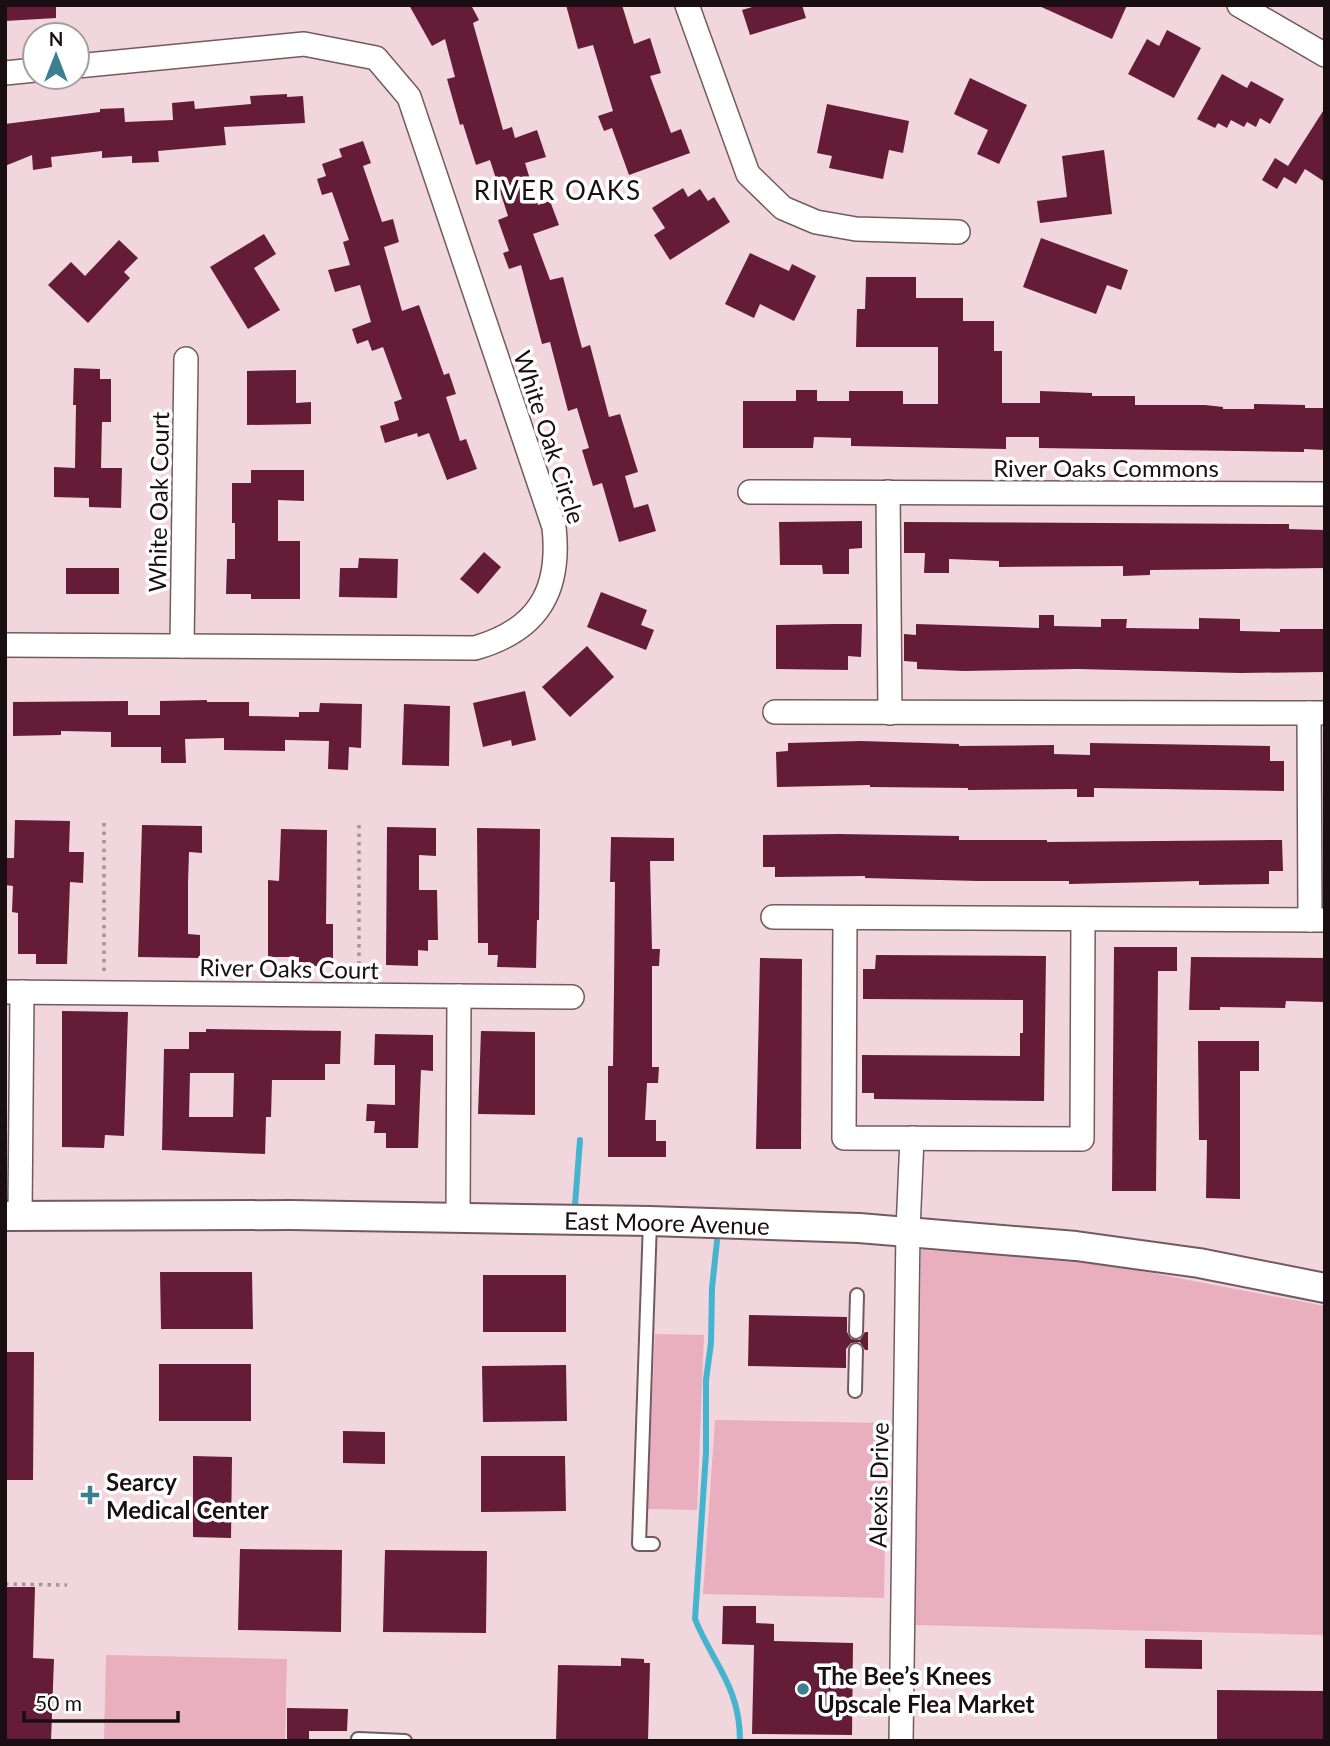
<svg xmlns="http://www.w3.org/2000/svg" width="1330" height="1746" font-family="Lato,sans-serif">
<rect width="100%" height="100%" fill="#f2d6dd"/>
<!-- green -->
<g fill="#e9afbe">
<path d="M921 1250 1068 1257 1325 1306V1635L915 1625Z"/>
<path d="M655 1334 704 1335 697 1510 647 1509Z"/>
<path d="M715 1420 887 1423 884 1598 703 1594Z"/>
<path d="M106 1655 287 1659 285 1741H104Z"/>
</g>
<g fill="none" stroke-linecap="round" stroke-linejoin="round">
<!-- stream -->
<g stroke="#45b4ce" stroke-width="6">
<path d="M575 1205 580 1140"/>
<path d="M717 1241 712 1288 711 1343 706 1380V1453L695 1619C713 1664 740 1686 740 1741"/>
</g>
</g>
<!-- building -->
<g fill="#641c37" fill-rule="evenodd">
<path d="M5 5H56V18L5 21Z"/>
<path d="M409 5H471L479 20 473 23 503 130 512 127 515 138 537 130 546 157 525 163 538 205 550 201 559 225 533 234 550 280 563 277 582 348 590 345 609 417 620 414 638 472 625 476 634 508 648 504 656 531 619 542 602 483 593 486 582 450 589 448 577 408 568 411 550 342 542 344 521 265 509 269 503 253 509 251 498 220 508 216 490 160 476 165 463 124 460 125 447 79 455 77 445 39 432 46Z"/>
<path d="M566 5H622L634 44 650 38 661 73 650 76 671 133 681 129 690 153 629 175 612 128 604 131 598 116 613 111 593 45 578 49Z"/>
<path d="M759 5H802L806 18 750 35 742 10Z"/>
<path d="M1037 5H1127L1112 39Z"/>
<path d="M1167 30 1201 48 1174 98 1128 74 1147 39 1159 46Z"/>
<path d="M1222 74 1247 88 1251 81 1284 99 1270 124 1260 118 1256 127 1247 122 1244 127 1231 120 1227 128 1218 123 1215 128 1197 119Z"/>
<path d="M970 78 1027 105 999 164 977 154 988 130 954 114Z"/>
<path d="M287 94V97L303 96 305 123 224 127 226 145 158 151 159 162 132 163V156L102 158V151L51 157 52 167 33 170 32 155 5 166V124L100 112V109L124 108 125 122 173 120 172 103 194 101 195 109 251 104 250 96Z"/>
<path d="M827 104 909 121 903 153 889 150 883 179 829 168 832 156 817 153Z"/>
<path d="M1325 108V182L1305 169 1296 184 1284 177 1277 189 1262 180 1275 158 1288 166Z"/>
<path d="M363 141 371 163 363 166 382 222 393 219 399 242 384 247 402 311 419 305 444 375 449 373 456 394 446 397 460 441 466 439 477 469 447 480 429 433 418 437 417 433 385 443 380 426 399 420 394 402 402 399 383 347 372 351 368 340 357 344 352 329 371 322 360 285 335 292 328 270 350 265 343 242 349 240 332 192 322 195 317 179 326 176 322 164 342 157 339 149Z"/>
<path d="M1104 150 1112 214 1040 223 1037 201 1067 197 1062 156Z"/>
<path d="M683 188 688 197 700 189 708 201 714 197 730 222 670 260 654 235 665 228 652 208Z"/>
<path d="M264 234 276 254 254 268 280 310 248 329 210 267Z"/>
<path d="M1041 238 1128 270 1121 290 1107 285 1096 314 1023 287Z"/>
<path d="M119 240 138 258 124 272 130 278 88 323 48 285 71 262 85 276Z"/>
<path d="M750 253 789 271 792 264 816 276 794 321 760 304 754 318 725 304Z"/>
<path d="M866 277H916V298H963V321H994V351H1002V403H1040V391L1092 393V396H1135V405H1205L1223 407V409H1254V404L1305 405V408H1325V450L1304 449V452L1039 448V437H1006V449L851 446V438L814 437 813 448H743V401H796V390H817V401H849V391H903V404H938V347H856L857 309H865Z"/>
<path d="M74 368 100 369V379H111V422H102L101 468H122L121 508 89 507V498L54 497V467L75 468 76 405H73Z"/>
<path d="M296 370V403L311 402V424L247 425V371Z"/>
<path d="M251 470H304V501L278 500V541H300V599H251V594H226L227 559H235V523H232V483H251Z"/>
<path d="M862 521V548L849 549V574H823L822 565H780L779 522Z"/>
<path d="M904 522 1289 524V529L1325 530V568L1150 570V575L1123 576V566L999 567V561L949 559V573H924L925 553H904Z"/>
<path d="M484 552 501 567 478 594 460 579Z"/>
<path d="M359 558 398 559 397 598 339 597 340 568H358Z"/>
<rect x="66" y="568" width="53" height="26"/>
<path d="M601 592 647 610 641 625 654 630 646 650 587 627Z"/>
<path d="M1039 615H1054V626L1101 627V619H1127L1126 628 1199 629V618L1240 619V631L1280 632V629H1325V672L1240 673 1078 669 964 671 917 669V662L904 661V634L916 635V624L1039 628Z"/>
<path d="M834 624H862L861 657 848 656V670L776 669V625Z"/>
<path d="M587 646 614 677 570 717 542 687Z"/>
<path d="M525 691 536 740 512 746 511 740 483 747 473 703Z"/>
<path d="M207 700V702H249V716L299 717V712H319L320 703 362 704 361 748 349 747 348 770 328 769 329 741 285 740V751L224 750V738L185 739 186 763H161V747H111V732L61 731V735L13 736V702L128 701V715H160V701Z"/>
<path d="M404 704 450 706 449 766 402 765Z"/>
<path d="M861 741 959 744V746L1054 745V754L1090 755V743L1270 746V761H1284V791L1094 788V797H1077V789L968 790V788L870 787V785L777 787 776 752 788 751V743Z"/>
<path d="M15 820 70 821 69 852H84L83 883 70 882 67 964H36V954H18V913L12 912 13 886 5 885 6 858H14Z"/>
<path d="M142 825 202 826V853L189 852 188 883V934L200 935V958L138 957Z"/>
<path d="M387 827 436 828V856L419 855V890H437L438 940H428V951L418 950V966L386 965Z"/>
<path d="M477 828 540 829 539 920H537L536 968 497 967 498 955H488V943H478Z"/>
<path d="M281 829 327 830 326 924H333V966H299V957H268V880L279 881Z"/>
<path d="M839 834 959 836V840H1047V842L1282 840 1283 871H1269V884L1199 885V881L1069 884V881H978L865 878V876L775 877V867H763V835Z"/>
<path d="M611 837 674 838V861H650L652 949H660L659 966H652V1067H659L658 1083H647L645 1120H656V1141H666V1157H608V1066H613L614 989 615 882H610Z"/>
<path d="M1114 947H1177V971H1158L1156 1191H1112Z"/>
<path d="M876 955 1046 956 1044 1101 874 1099V1093H862V1055L1020 1056V1033H1023V1000L863 999V969H875Z"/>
<path d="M1191 957 1325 958V1002L1286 1001 1285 1008 1220 1007V1010H1189Z"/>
<path d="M760 958 802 959 801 1149H756Z"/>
<path d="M62 1011 128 1012 124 1136 105 1135 104 1148 62 1147Z"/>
<path d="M206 1029 341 1031 340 1064H325V1080H272L271 1117H266L265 1154 162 1150 164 1049H189V1032H206ZM190 1073H234L233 1117H189Z"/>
<path d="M481 1031 535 1032V1115L478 1114Z"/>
<path d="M375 1034 433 1035V1071L421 1070 418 1148H386V1133H374L375 1121H366L367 1104 395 1105V1065H374Z"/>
<path d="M1198 1041H1259V1071H1240V1199L1206 1198 1207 1140H1199Z"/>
<path d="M160 1272H252L253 1329H161Z"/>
<rect x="483" y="1275" width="83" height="57"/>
<path d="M749 1315 847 1317V1332L851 1339 860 1340 865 1332H868V1350H865L860 1342 851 1343 846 1349V1368L748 1366Z"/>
<path d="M5 1352H34L33 1480H5Z"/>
<rect x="159" y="1364" width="92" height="57"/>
<path d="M566 1365 567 1421 483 1422 482 1366Z"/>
<path d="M343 1431 385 1432V1464L343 1463Z"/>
<path d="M193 1456 232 1457 231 1538 193 1537Z"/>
<path d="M481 1456H565L566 1511 481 1512Z"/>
<path d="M240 1549 342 1550 341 1632 238 1630Z"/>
<path d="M385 1550 487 1551 486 1633 383 1632Z"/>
<path d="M5 1587H35L33 1658 54 1659 51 1741H5Z"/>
<path d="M723 1606H756V1623L774 1624V1641L853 1643 852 1735 752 1734 754 1645 722 1644Z"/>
<path d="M1145 1639 1202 1640V1669L1145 1668Z"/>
<path d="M621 1658 644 1659V1663H650L648 1741H556L558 1665 621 1666Z"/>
<path d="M1217 1690 1325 1691V1741H1217Z"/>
<path d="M287 1708 348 1709 347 1731H309V1741H287Z"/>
</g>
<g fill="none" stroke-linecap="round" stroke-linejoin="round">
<!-- service casing -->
<g stroke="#735a61" stroke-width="16">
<g id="service">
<path d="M650 1221 639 1544H653"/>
<path d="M856 1332 857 1295"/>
<path d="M855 1391 856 1350"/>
<path d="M358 1739 405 1741"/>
</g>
</g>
<!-- minor casing -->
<g stroke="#735a61" stroke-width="26">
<g id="minor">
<path d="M687 5 748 174 783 208 816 222 856 229 958 232"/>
<path d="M1239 5 1325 55"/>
<path d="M5 73 35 70"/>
<path d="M750 492 1325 494"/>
<path d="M888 492 890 713"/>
<path d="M5 645 475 648C538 630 561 591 554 527L409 97 376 58 304 44 77 66"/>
<path d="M182 646 186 359"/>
<path d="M775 712 1325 713"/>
<path d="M1309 713 1310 920"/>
<path d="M773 917 1325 920"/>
<path d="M845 918 844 1138 1082 1139 1083 919"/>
<path d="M5 992 572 997"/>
<path d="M20 1216 22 992"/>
<path d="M458 1218 459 996"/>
<path d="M901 1741 908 1230 912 1138"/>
</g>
</g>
<!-- tertiary casing -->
<g stroke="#735a61" stroke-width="32">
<g id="tertiary">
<path id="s1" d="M5 1216 291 1215 650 1221 859 1228 1076 1246 1199 1263 1325 1288"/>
</g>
</g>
<!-- path -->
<g stroke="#a99398" stroke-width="3.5" stroke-dasharray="3.5 5" stroke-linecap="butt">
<path d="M104 823V973"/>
<path d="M359 825V976"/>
<path d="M5 1584 67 1585"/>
</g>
<!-- service -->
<use href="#service" stroke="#fff" stroke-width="12"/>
<!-- minor -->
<use href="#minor" stroke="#fff" stroke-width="23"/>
<!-- tertiary -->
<use href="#tertiary" stroke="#fff" stroke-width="28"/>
</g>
<!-- markers -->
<g fill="#3c7f90" stroke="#fff" stroke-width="2.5">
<path d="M86.5 1484.5h7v7h7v7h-7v7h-7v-7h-7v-7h7z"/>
<circle cx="803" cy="1689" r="7"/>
</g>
<g text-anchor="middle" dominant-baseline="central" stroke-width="7" stroke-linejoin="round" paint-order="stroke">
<!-- street labels -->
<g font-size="24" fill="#190f12" stroke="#fff">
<text transform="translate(550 437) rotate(72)">White Oak Circle</text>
<text x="1106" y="467">River Oaks Commons</text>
<text transform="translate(158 502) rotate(-89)">White Oak Court</text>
<text transform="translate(289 968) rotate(1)">River Oaks Court</text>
<text stroke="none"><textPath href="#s1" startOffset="662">East Moore Avenue</textPath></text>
<text transform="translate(878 1485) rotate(-89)">Alexis Drive</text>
</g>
<!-- poi labels -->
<g font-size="24" font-weight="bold" fill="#190f12" stroke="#fff" text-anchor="start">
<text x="106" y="1481">Searcy<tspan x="106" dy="28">Medical Center</tspan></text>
<text x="817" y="1675">The Bee’s Knees<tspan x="817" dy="28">Upscale Flea Market</tspan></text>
</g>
<!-- neighbourhood labels -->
<g font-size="26" letter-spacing="2" fill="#190f12" stroke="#fff">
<text x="558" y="190">RIVER OAKS</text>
</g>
</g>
<!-- border -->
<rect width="1330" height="1746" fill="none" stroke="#190f12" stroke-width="14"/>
<!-- north arrow -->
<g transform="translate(56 56)"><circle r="33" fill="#ffffff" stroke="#a39fa0" stroke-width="2"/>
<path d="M0-5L12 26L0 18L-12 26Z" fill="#3c7f90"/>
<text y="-10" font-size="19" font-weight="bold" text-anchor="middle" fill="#190f12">N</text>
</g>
<!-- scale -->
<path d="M24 1711v10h154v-10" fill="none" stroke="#190f12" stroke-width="3.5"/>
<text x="35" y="1711" font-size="21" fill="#190f12" stroke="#ffffff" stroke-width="5" paint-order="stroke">50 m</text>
</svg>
